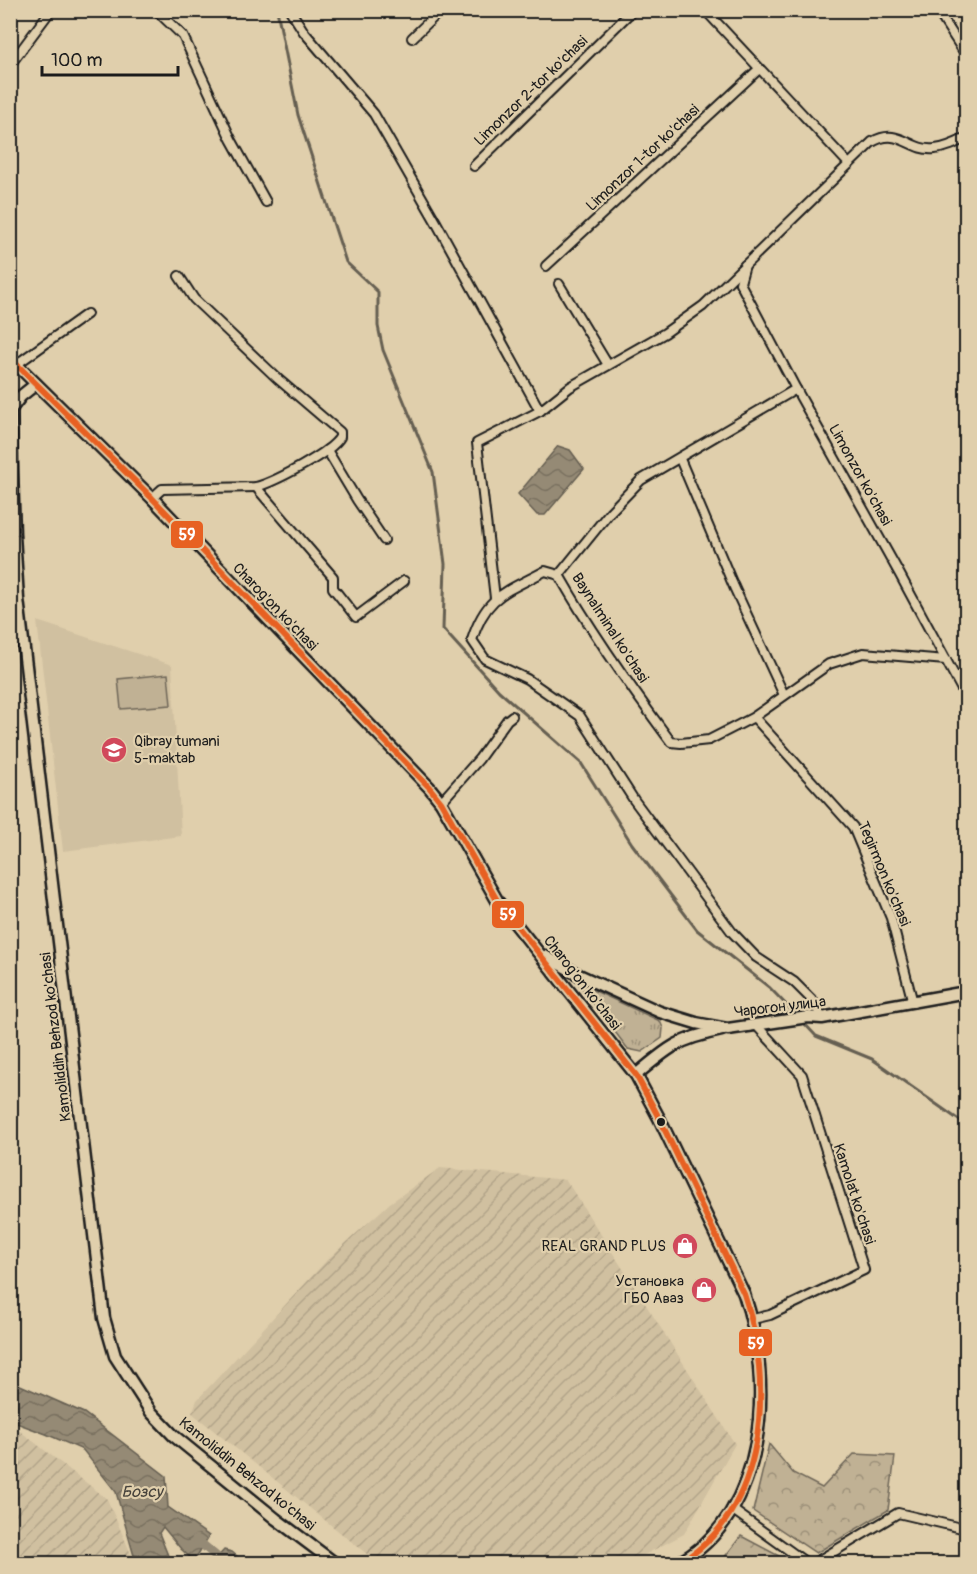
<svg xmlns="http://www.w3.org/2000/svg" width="977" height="1574" font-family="Pangolin,sans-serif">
<defs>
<pattern id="industrial-furrows" width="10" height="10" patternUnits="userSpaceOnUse" patternTransform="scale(1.5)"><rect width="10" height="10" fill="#d0c0a0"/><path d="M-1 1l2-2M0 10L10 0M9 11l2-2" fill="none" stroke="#b2a489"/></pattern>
<pattern id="grass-tufts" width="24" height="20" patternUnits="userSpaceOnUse" patternTransform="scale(1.5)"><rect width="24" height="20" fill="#c0b194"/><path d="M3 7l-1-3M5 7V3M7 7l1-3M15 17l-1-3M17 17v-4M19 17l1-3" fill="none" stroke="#9b8f78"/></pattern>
<pattern id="forest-crowns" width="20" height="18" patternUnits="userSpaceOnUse" patternTransform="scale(1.5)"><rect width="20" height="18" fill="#c0b194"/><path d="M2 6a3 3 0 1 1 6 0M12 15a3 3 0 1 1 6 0" fill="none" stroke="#9b8f78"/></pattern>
<pattern id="water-waves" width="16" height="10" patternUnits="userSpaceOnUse" patternTransform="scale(1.5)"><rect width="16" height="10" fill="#958a75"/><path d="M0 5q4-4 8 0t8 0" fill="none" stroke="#79705f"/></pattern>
</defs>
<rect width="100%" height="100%" fill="#e0cfac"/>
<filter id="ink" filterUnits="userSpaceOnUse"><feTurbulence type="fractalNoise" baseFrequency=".0167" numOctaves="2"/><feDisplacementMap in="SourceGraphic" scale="12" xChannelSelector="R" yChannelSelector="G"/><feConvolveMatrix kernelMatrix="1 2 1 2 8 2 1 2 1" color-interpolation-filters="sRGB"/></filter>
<g filter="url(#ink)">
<!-- built -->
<path fill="#d0c0a0" d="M37 621 172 665 181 836 63 851Z"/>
<!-- industrial -->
<g fill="url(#industrial-furrows)">
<path d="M440 1168 566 1180 735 1444 684 1534 629 1563H378L192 1413 197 1400 327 1260 390 1203Z"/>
<path d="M11 1424 107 1499 135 1563H11Z"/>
</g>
<!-- grass -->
<path fill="url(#grass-tufts)" stroke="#6e6658" stroke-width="1.5" d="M578 983 660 1021 663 1028 662 1038 642 1052 628 1049Z"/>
<!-- forest -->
<g fill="url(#forest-crowns)" stroke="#6e6658" stroke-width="1.5">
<path d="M769 1444 793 1473 822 1488 854 1454 895 1456 888 1510 816 1553 753 1511Z"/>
<path d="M741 1536 792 1563H720Z"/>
</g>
<!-- pitch -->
<path fill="#c0b194" stroke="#6e6658" stroke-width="1.5" d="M168 674 171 705 121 709 118 679Z"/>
<!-- water -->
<g fill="url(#water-waves)" stroke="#655e51" stroke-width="1.5">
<path d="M558 446 570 450 584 469 545 515H537L518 494Z"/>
<path d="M11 1381 84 1413 166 1476 168 1507 209 1536 194 1561 181 1549 163 1527 159 1533 171 1563H136L116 1492 83 1450 46 1434 11 1421Z"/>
<path d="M224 1550 232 1552 245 1563H212Z"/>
</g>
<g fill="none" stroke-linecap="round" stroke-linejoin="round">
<!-- stream -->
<g stroke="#655e51" stroke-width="3">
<path d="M277 10 298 115 346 262 378 292V326L383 350 433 472 445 564 443 629 499 691 581 763 632 844 697 930 770 988 797 1016"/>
<path d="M802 1021 816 1036 872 1059 966 1125"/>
</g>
<!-- canal -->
<path stroke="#958a75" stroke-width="9" d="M196 1539 217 1557"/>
<!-- minor casing -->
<g stroke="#1c1c1c" stroke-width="12">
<g id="minor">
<path d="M156 10 183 36 231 139 266 202"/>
<path d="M290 10 304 32 374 114 436 222 540 411"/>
<path d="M705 10 849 164"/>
<path d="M937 10 966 55"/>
<path d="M412 38 441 10"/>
<path d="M10 65 51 10"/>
<path d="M474 166 633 10"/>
<path d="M745 265 740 283 796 389 899 573 966 697"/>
<path d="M546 266 759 69"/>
<path d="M559 284 608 365"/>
<path d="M17 364 87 314"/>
<path d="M327 450 357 500 384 540"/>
<path d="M680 459 734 587 784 695"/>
<path d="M256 487 333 577V588L356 617 404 581"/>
<path d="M152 498 162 489 256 487C274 482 331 453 340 437V432L278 379 194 299 179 276"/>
<path d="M559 575 610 512 641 480 796 389"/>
<path d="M495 598 477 443 540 411 570 387 665 333 703 306 872 142C900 126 909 152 935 149 946 148 956 143 966 138"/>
<path d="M754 717 853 827 891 918 913 1003"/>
<path d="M441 802 479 759 507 720 512 716"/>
<path d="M822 1018 813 1001 794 982 756 957 732 932 634 800 580 716 527 679 485 659 472 640C486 595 506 592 545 571L559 575C592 633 631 688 671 742L681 743 709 740 754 717 829 664 863 653 946 660"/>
<path d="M753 1319 770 1315 864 1270 802 1075 756 1025"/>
<path d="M733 1510 808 1564"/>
<path d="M813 1564 898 1513 966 1529"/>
</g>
</g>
<!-- secondary casing -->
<g stroke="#1c1c1c" stroke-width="15">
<g id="secondary">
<path d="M10 358 152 498 429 787 441 802 498 902 636 1075 659 1118 744 1294C774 1382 768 1514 677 1564"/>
<path d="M10 401 14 535 18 599 104 1318 115 1356 151 1412 174 1436 276 1519 336 1564"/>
<path d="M11 409 21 396 36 384"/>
<path d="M545 956 579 975 660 1012 696 1023 728 1029 808 1017 822 1018 966 992"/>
<path d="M636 1075C669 1047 678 1039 722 1030"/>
</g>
</g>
<!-- minor -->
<use href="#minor" stroke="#e0cfac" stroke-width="8"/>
<!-- secondary -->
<use href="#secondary" stroke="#e0cfac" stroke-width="10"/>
<!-- bus-1 casing -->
<g stroke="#e0cfac" stroke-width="10">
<path id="bus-1" d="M10 358 152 498 429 787 441 802 498 902 636 1075 659 1118 744 1294C774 1382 768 1514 677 1564"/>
</g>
<!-- bus-1 -->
<use href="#bus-1" stroke="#e76122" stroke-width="6"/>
</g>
</g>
<!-- icons -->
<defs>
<g id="school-disc" transform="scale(1.35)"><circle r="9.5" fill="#d1495b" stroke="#e0cfac"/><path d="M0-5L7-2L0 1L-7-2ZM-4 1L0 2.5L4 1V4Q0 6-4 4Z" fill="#fff"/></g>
<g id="shop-disc" transform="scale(1.35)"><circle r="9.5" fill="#d1495b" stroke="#e0cfac"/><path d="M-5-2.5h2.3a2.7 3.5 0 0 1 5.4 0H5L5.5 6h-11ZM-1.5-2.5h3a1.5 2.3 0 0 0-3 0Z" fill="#fff"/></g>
</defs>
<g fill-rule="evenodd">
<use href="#school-disc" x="114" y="750"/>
<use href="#shop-disc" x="685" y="1246"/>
<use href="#shop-disc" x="704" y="1290"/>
</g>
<!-- markers -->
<circle fill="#1c1c1c" stroke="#e0cfac" stroke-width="2" cx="661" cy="1122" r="5"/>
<g text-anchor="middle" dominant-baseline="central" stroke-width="4.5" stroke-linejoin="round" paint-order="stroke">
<!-- street labels -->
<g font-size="15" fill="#1c1c1c" stroke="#e0cfac">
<text transform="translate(531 91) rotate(-44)">Limonzor 2-tor ko'chasi</text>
<text transform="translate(643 158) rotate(-43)">Limonzor 1-tor ko'chasi</text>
<text transform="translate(860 475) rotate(61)">Limonzor ko'chasi</text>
<text transform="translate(275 607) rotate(46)">Charog'on ko'chasi</text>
<text transform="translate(610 628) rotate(57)">Baynalminal ko'chasi</text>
<text transform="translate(884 874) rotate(67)">Tegirmon ko'chasi</text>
<text transform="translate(582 983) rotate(52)">Charog'on ko'chasi</text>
<text transform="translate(780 1007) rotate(-7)">Чарогон улица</text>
<text transform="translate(56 1037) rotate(-97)">Kamoliddin Behzod ko'chasi</text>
<text transform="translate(854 1194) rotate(72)">Kamolat ko'chasi</text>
<text transform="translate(247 1474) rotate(39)">Kamoliddin Behzod ko'chasi</text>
</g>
<!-- poi labels -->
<g font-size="15" fill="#1c1c1c" stroke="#e0cfac" text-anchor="end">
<text x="134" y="741" text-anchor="start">Qibray tumani<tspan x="134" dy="17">5-maktab</tspan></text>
<text x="666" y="1246">REAL GRAND PLUS</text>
<text x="684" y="1281">Установка<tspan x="684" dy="17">ГБО Аваз</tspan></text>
</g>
<!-- water labels -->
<g font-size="16" font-style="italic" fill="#46423b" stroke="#e0cfac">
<text x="142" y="1492">Бозсу</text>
</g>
</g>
<g stroke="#e0cfac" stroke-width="2">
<rect x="170" y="520" width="34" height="29" rx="6" fill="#e76122"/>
<rect x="491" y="900" width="34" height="29" rx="6" fill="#e76122"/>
<rect x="738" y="1328" width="35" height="29" rx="6" fill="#e76122"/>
</g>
<g font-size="16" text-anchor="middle" font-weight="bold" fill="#fff">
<text x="187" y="540">59</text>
<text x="508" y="920">59</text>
<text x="756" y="1349">59</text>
</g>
<!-- margin -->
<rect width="977" height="1574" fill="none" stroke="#e0cfac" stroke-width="36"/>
<rect x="18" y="18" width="941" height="1538" fill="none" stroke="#1c1c1c" stroke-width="2" filter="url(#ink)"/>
<!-- scale -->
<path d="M42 66v9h136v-9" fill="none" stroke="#1c1c1c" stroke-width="3"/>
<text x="51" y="66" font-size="18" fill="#1c1c1c" stroke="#e0cfac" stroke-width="4.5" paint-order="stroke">100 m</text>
</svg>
